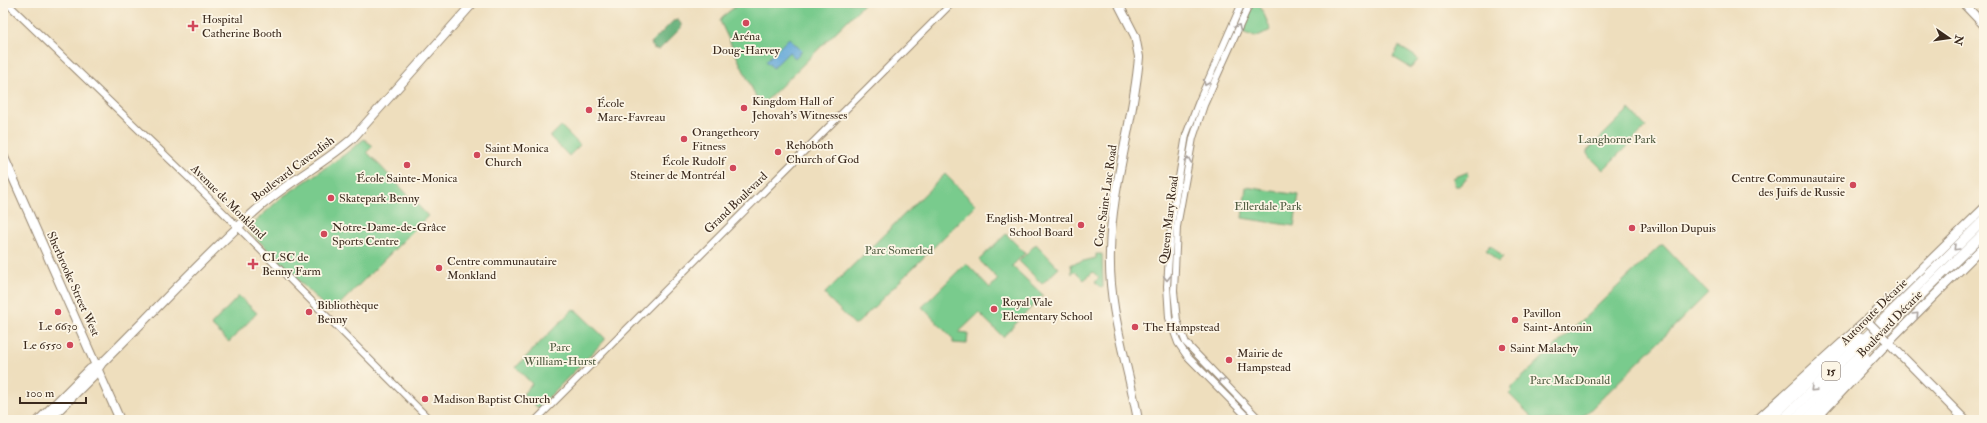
<svg xmlns="http://www.w3.org/2000/svg" width="1987" height="423" font-family="'IM FELL Double Pica',serif">
<rect width="100%" height="100%" fill="#fcf5e5"/>
<filter id="ink" filterUnits="userSpaceOnUse"><feTurbulence type="fractalNoise" baseFrequency=".025" numOctaves="2"/><feDisplacementMap in="SourceGraphic" scale="8" xChannelSelector="R" yChannelSelector="G"/><feConvolveMatrix kernelMatrix="1 2 1 2 8 2 1 2 1" color-interpolation-filters="sRGB"/></filter>
<filter id="wash" filterUnits="userSpaceOnUse"><feTurbulence type="fractalNoise" baseFrequency=".012" numOctaves="4" result="noise"/><feDisplacementMap in="SourceGraphic" scale="16" xChannelSelector="R" yChannelSelector="G"/><feGaussianBlur stdDeviation="0.9" result="paint"/><feColorMatrix in="noise" values="0 0 0 0 0 0 0 0 0 0 0 0 0 0 0 0 0 1.4 0 .05"/><feComposite in="paint" operator="in"/></filter>
<g filter="url(#wash)">
<rect width="100%" height="100%" fill="#eedebd"/>
<!-- green -->
<g fill="#79cb8d" stroke="#5a7a56">
<path d="M740 3H865L762 105 759 103 720 21 722 17Z"/>
<path d="M1253 3H1259L1271 30 1255 37 1240 31Z"/>
<path d="M1399 46 1416 57 1418 60 1411 68 1393 57Z"/>
<path d="M1629 109 1646 127 1603 170 1587 154V151Z"/>
<path d="M561 126 580 145 569 156 550 137Z"/>
<path d="M364 139 373 146 367 152 428 216 331 313 247 229 281 198 344 155Z"/>
<path d="M1468 172 1469 176 1459 186H1455L1453 178Z"/>
<path d="M945 174 976 205 857 324H854L825 295V293Z"/>
<path d="M1246 187 1299 195 1294 226 1242 218Z"/>
<path d="M1006 234 1025 253 1012 266 1043 295 1003 337 979 313 959 332 968 333 967 344 953 343V339L922 307 966 263 990 288 998 279 979 260Z"/>
<path d="M1036 244 1059 268 1042 284 1019 261Z"/>
<path d="M1491 245 1503 257 1498 262 1486 250Z"/>
<path d="M1661 245H1663L1708 293 1580 420H1535L1509 394 1512 391 1510 389Z"/>
<path d="M1096 254H1102L1103 287 1101 288 1095 282 1099 278 1093 272 1084 280 1075 271 1072 274 1071 264 1096 258Z"/>
<path d="M239 296 257 313 229 342 211 325Z"/>
<path d="M573 309 578 312 605 338V340L538 408 523 394 532 384 516 367Z"/>
</g>
<!-- forest -->
<path fill="#62af78" stroke="#4e6c4b" d="M678 20 681 24V28L659 50 653 48 651 43 673 21Z"/>
<!-- water -->
<path fill="#64a8d9" stroke="#50697c" d="M789 38 802 51 795 58 789 52 773 68 766 61Z"/>
</g>
<g filter="url(#ink)">
<g fill="none" stroke-linecap="round" stroke-linejoin="round">
<!-- minor casing -->
<g stroke="#94846e" stroke-width="8">
<g id="minor">
<path d="M7 3 189 178 430 420"/>
<path d="M1242 3 1199 101 1186 135 1171 226 1167 286 1169 318 1178 343 1187 356 1250 420"/>
<path d="M1250 3 1204 105 1193 138 1177 227 1174 291 1177 321 1186 343 1260 420"/>
<path d="M536 420 952 3"/>
</g>
</g>
<!-- major casing -->
<g stroke="#94846e" stroke-width="10">
<g id="major">
<path d="M1118 3 1135 36 1139 57C1134 122 1111 186 1110 252 1108 310 1128 364 1138 420"/>
<path d="M1963 3 1984 25"/>
<path d="M3 155 120 420"/>
<path d="M1886 340 1965 420"/>
<path d="M39 420 90 369 99 364"/>
<path d="M49 420 93 376 102 363C155 311 206 254 262 205 291 180 325 163 353 138L473 3"/>
<path d="M1757 420 1900 290 1984 208"/>
<path d="M1815 420 1893 337 1984 246"/>
</g>
</g>
<!-- highway casing -->
<g stroke="#94846e" stroke-width="10">
<g id="highway">
<path d="M1769 420 1843 348 1860 337"/>
<path d="M1782 420 1984 220"/>
<path d="M1794 420 1984 233"/>
<path d="M1806 420 1846 380 1865 357"/>
</g>
</g>
<!-- minor -->
<use href="#minor" stroke="#fff" stroke-width="6"/>
<!-- major -->
<use href="#major" stroke="#fff" stroke-width="8"/>
<!-- highway -->
<use href="#highway" stroke="#fff" stroke-width="9"/>
<!-- major-bridge casing -->
<g stroke="#94846e" stroke-width="10" stroke-linecap="butt">
<path id="major-bridge" d="M1869 323 1886 340"/>
</g>
<!-- major-bridge -->
<use href="#major-bridge" stroke="#fff" stroke-width="8"/>
</g>
<!-- one-way arrows -->
<defs><path id="oneway-chevron" d="M-2-3.5L2.5 0L-2 3.5" fill="none" stroke-width="1.6" stroke-linecap="round" stroke-linejoin="round"/></defs>
<g stroke="#a79f9a">
<use href="#oneway-chevron" transform="translate(1238 27) rotate(-64)"/>
<use href="#oneway-chevron" transform="translate(1206 83) rotate(113)"/>
<use href="#oneway-chevron" transform="translate(1188 160) rotate(-80)"/>
<use href="#oneway-chevron" transform="translate(1956 248) rotate(135)"/>
<use href="#oneway-chevron" transform="translate(1167 278) rotate(90)"/>
<use href="#oneway-chevron" transform="translate(1916 315) rotate(-45)"/>
<use href="#oneway-chevron" transform="translate(1221 381) rotate(-135)"/>
<use href="#oneway-chevron" transform="translate(1813 389) rotate(136)"/>
</g>
</g>
<!-- markers -->
<g fill="#d1495b" stroke="#fcf5e5" stroke-width="1.5">
<circle cx="746" cy="23" r="4"/>
<path d="M191 20h4v4h4v4h-4v4h-4v-4h-4v-4h4z"/>
<circle cx="744" cy="108" r="4"/>
<circle cx="589" cy="110" r="4"/>
<circle cx="684" cy="139" r="4"/>
<circle cx="778" cy="152" r="4"/>
<circle cx="477" cy="155" r="4"/>
<circle cx="407" cy="165" r="4"/>
<circle cx="733" cy="168" r="4"/>
<circle cx="1853" cy="185" r="4"/>
<circle cx="331" cy="198" r="4"/>
<circle cx="1081" cy="225" r="4"/>
<circle cx="1632" cy="228" r="4"/>
<circle cx="324" cy="234" r="4"/>
<path d="M251 258h4v4h4v4h-4v4h-4v-4h-4v-4h4z"/>
<circle cx="439" cy="268" r="4"/>
<circle cx="994" cy="309" r="4"/>
<circle cx="58" cy="312" r="4"/>
<circle cx="309" cy="312" r="4"/>
<circle cx="1515" cy="320" r="4"/>
<circle cx="1135" cy="327" r="4"/>
<circle cx="70" cy="345" r="4"/>
<circle cx="1502" cy="348" r="4"/>
<circle cx="1229" cy="360" r="4"/>
<circle cx="425" cy="399" r="4"/>
</g>
<g text-anchor="middle" dominant-baseline="central" stroke-width="3.5" stroke-linejoin="round" paint-order="stroke">
<!-- shield labels -->
<rect fill="#fcf5e5" stroke="#75675a" stroke-width="1" x="1822" y="362" width="18" height="18" rx="3"/>
<g font-size="11" font-weight="bold" fill="#3b2a1e">
<text x="1831" y="371">15</text>
</g>
<!-- poi labels -->
<g font-size="12" fill="#3b2a1e" stroke="#fcf5e5" text-anchor="start">
<text x="202" y="19">Hospital<tspan x="202" dy="14">Catherine Booth</tspan></text>
<text x="746" y="36" text-anchor="middle">Aréna<tspan x="746" dy="14">Doug-Harvey</tspan></text>
<text x="752" y="101">Kingdom Hall of<tspan x="752" dy="14">Jehovah's Witnesses</tspan></text>
<text x="597" y="103">École<tspan x="597" dy="14">Marc-Favreau</tspan></text>
<text x="692" y="132">Orangetheory<tspan x="692" dy="14">Fitness</tspan></text>
<text x="786" y="145">Rehoboth<tspan x="786" dy="14">Church of God</tspan></text>
<text x="485" y="148">Saint Monica<tspan x="485" dy="14">Church</tspan></text>
<text x="725" y="161" text-anchor="end">École Rudolf<tspan x="725" dy="14">Steiner de Montréal</tspan></text>
<text x="407" y="178" text-anchor="middle">École Sainte-Monica</text>
<text x="1845" y="178" text-anchor="end">Centre Communautaire<tspan x="1845" dy="14">des Juifs de Russie</tspan></text>
<text x="339" y="198">Skatepark Benny</text>
<text x="1073" y="218" text-anchor="end">English-Montreal<tspan x="1073" dy="14">School Board</tspan></text>
<text x="332" y="227">Notre-Dame-de-Grâce<tspan x="332" dy="14">Sports Centre</tspan></text>
<text x="1640" y="228">Pavillon Dupuis</text>
<text x="262" y="257">CLSC de<tspan x="262" dy="14">Benny Farm</tspan></text>
<text x="447" y="261">Centre communautaire<tspan x="447" dy="14">Monkland</tspan></text>
<text x="1002" y="302">Royal Vale<tspan x="1002" dy="14">Elementary School</tspan></text>
<text x="317" y="305">Bibliothèque<tspan x="317" dy="14">Benny</tspan></text>
<text x="1523" y="313">Pavillon<tspan x="1523" dy="14">Saint-Antonin</tspan></text>
<text x="58" y="326" text-anchor="middle">Le 6630</text>
<text x="1143" y="327">The Hampstead</text>
<text x="62" y="345" text-anchor="end">Le 6550</text>
<text x="1510" y="348">Saint Malachy</text>
<text x="1237" y="353">Mairie de<tspan x="1237" dy="14">Hampstead</tspan></text>
<text x="433" y="399">Madison Baptist Church</text>
</g>
<!-- park labels -->
<g font-size="12" fill="#4e5a3f" stroke="#fcf5e5">
<text x="1617" y="139">Langhorne Park</text>
<text x="1268" y="206">Ellerdale Park</text>
<text x="899" y="250">Parc Somerled</text>
<text x="560" y="347">Parc<tspan x="560" dy="14">William-Hurst</tspan></text>
<text x="1570" y="380">Parc MacDonald</text>
</g>
<!-- street labels -->
<g font-size="12" fill="#3b2a1e" stroke="#fcf5e5">
<text transform="translate(293 169) rotate(-37)">Boulevard Cavendish</text>
<text transform="translate(1106 196) rotate(-82)">Cote Saint-Luc Road</text>
<text transform="translate(228 202) rotate(45)">Avenue de Monkland</text>
<text transform="translate(736 203) rotate(-44)">Grand Boulevard</text>
<text transform="translate(1169 220) rotate(-83)">Queen Mary Road</text>
<text transform="translate(73 284) rotate(66)">Sherbrooke Street West</text>
<text transform="translate(1874 312) rotate(-45)">Autoroute Décarie</text>
<text transform="translate(1890 324) rotate(-46)">Boulevard Décarie</text>
</g>
</g>
<!-- margin -->
<rect width="1987" height="423" fill="none" stroke="#fcf5e5" stroke-width="16"/>
<!-- north arrow -->
<g transform="translate(1949 38) rotate(103)" stroke="#fcf5e5" stroke-width="3" paint-order="stroke">
<path d="M0-3L7 15L0 10L-7 15Z" fill="#3b2a1e"/>
<text y="-6" font-size="11" font-weight="bold" text-anchor="middle" fill="#3b2a1e">N</text>
</g>
<!-- scale -->
<path d="M20 397v6h66v-6" fill="none" stroke="#3b2a1e" stroke-width="2"/>
<text x="26" y="397" font-size="12" fill="#3b2a1e" stroke="#fcf5e5" stroke-width="3" paint-order="stroke">100 m</text>
</svg>
